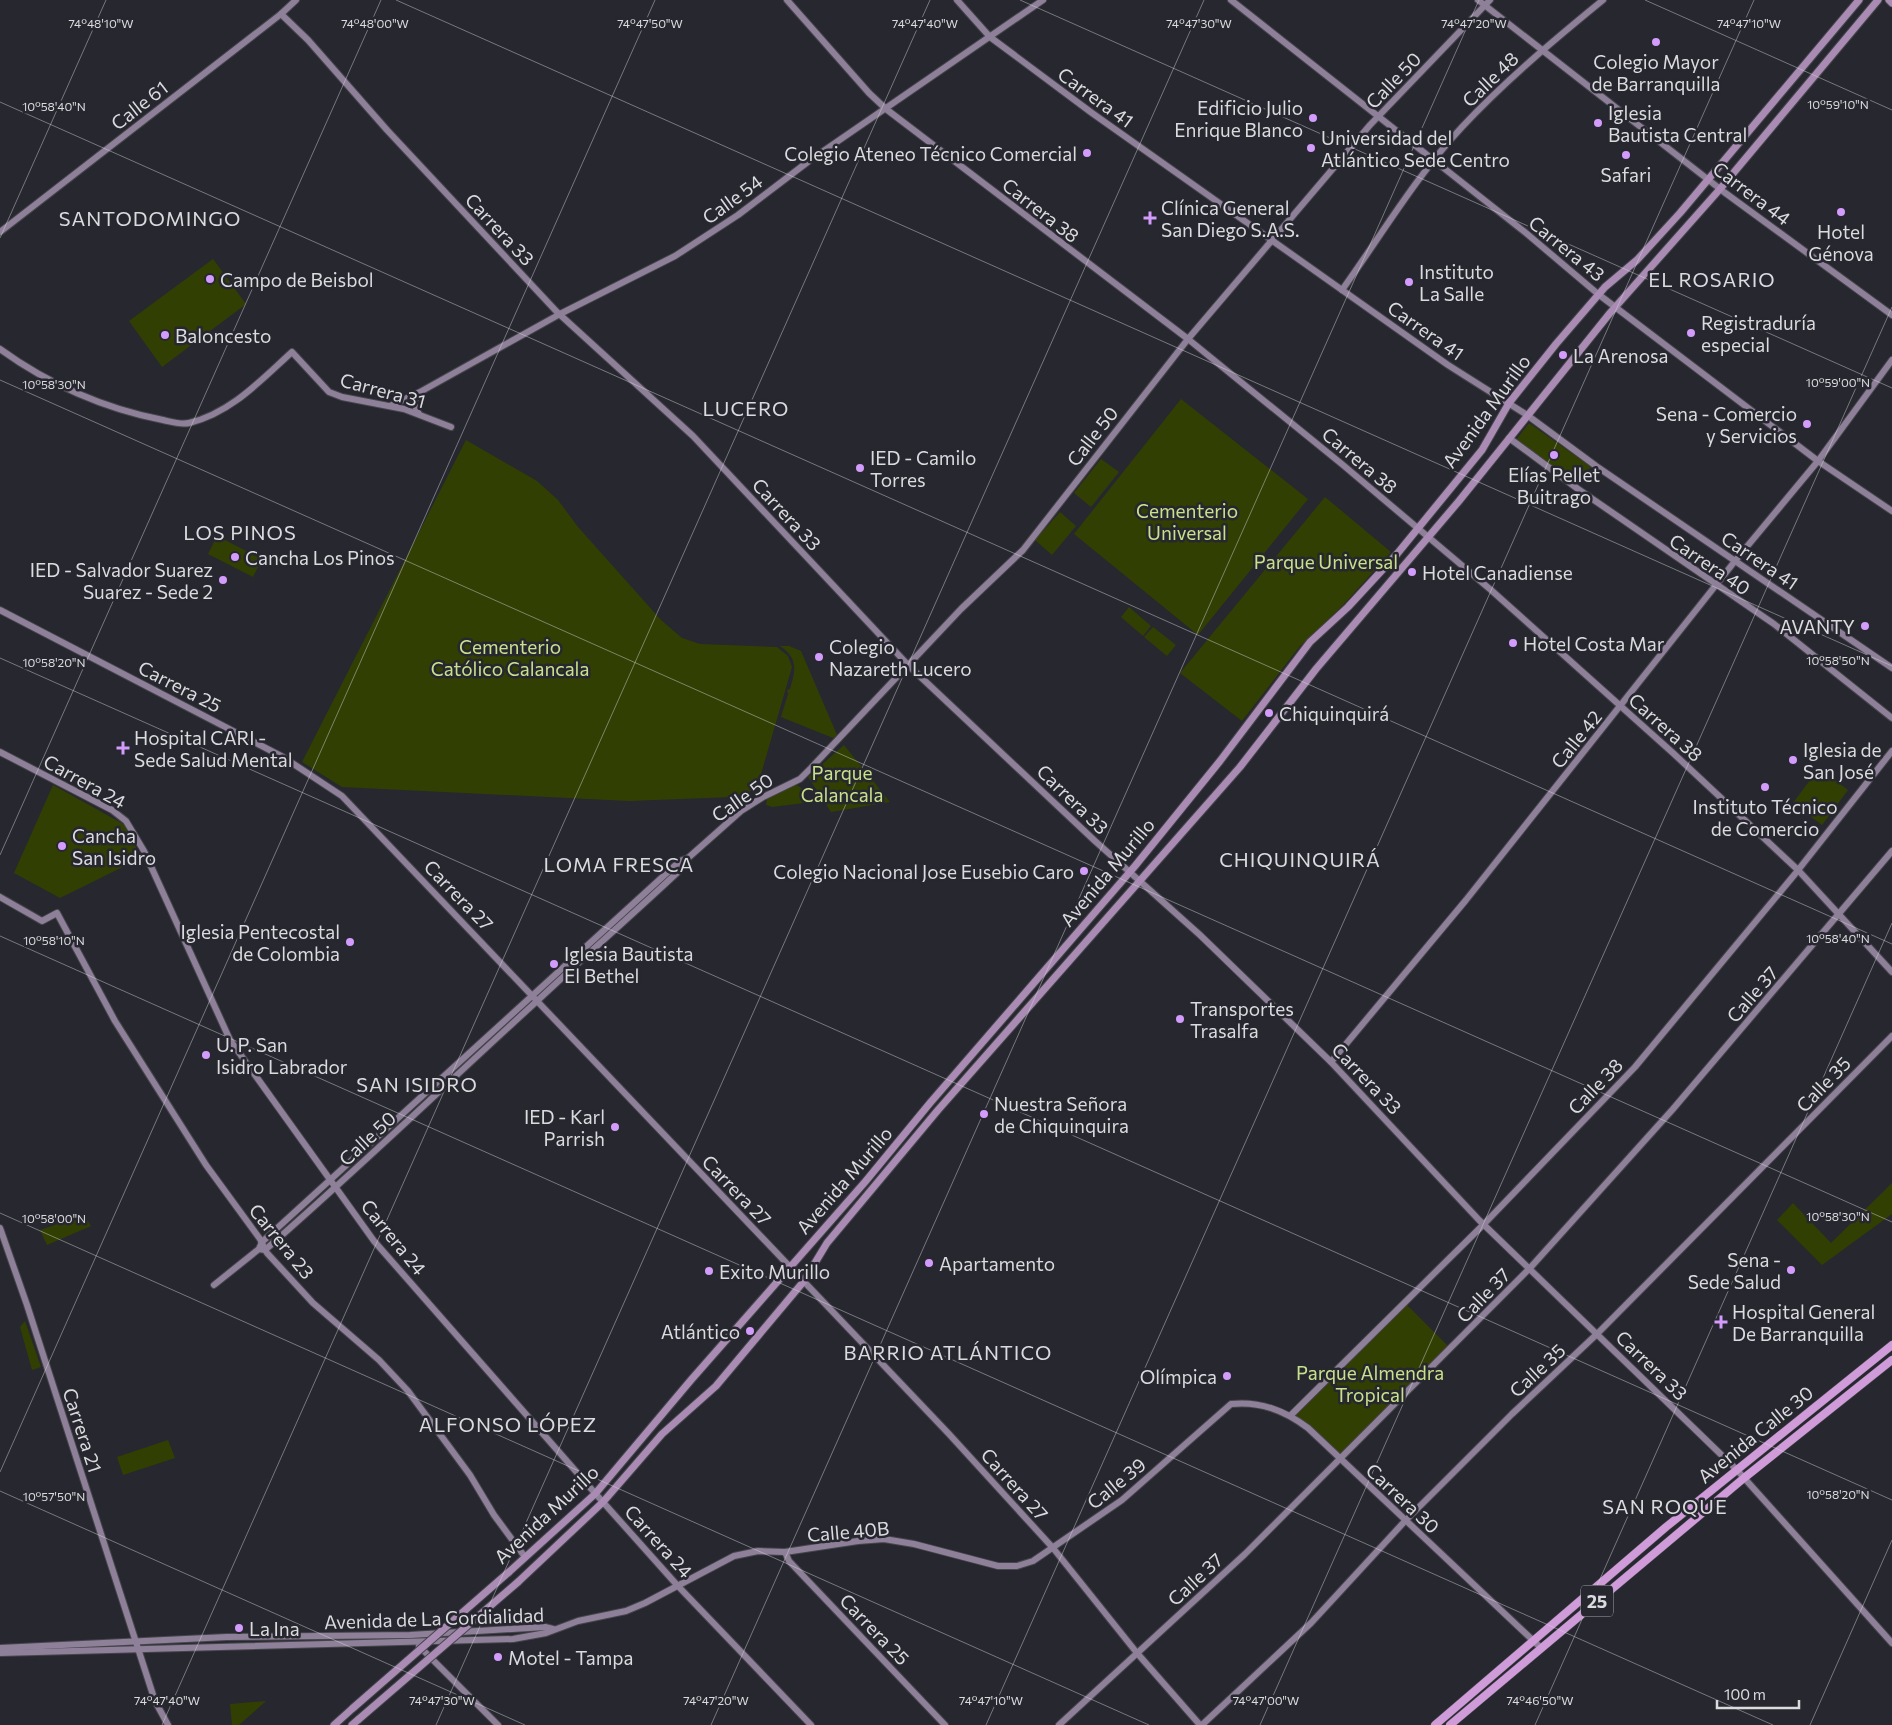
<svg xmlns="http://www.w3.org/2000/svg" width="1892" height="1725" font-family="Commissioner,sans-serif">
<rect width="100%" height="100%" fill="#27272f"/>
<!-- green -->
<g fill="#323f03">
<path d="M213 259 246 304 162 367 129 321Z"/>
<path d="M1181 399 1308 499 1198 635 1074 534Z"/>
<path d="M1529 423 1591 467 1576 485 1516 440Z"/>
<path d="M466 440 537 481 558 500 578 527 661 620 682 638 700 644 777 647 788 656 792 667 759 781 748 794 733 797 629 801 342 787 302 762Z"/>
<path d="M1101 459 1119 472 1091 507 1074 493Z"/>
<path d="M1325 497 1391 552 1344 604 1300 646 1242 721 1180 673Z"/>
<path d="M1060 512 1076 526 1052 555 1035 540Z"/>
<path d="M217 536 262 559 253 577 208 554Z"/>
<path d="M1129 607 1151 626 1143 636 1121 617Z"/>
<path d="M1153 627 1176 645 1167 656 1144 637Z"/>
<path d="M780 646H789L801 651 837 735 833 738 781 717 788 694 787 690 790 689C796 670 798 658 780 646Z"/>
<path d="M844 745 890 802 831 812 808 777Z"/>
<path d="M1819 768 1848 790 1822 825 1793 803Z"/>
<path d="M795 784 803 789 807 800 804 803 772 807 766 805 767 799Z"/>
<path d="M53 785 125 825 141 858 60 898 14 873Z"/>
<path d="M1892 1183V1214L1822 1265 1777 1220 1793 1203 1831 1243Z"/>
<path d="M84 1215 91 1226 47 1245 40 1230Z"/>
<path d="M1404 1302 1451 1349 1340 1459 1290 1416Z"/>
<path d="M25 1321 41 1367 32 1370 20 1327Z"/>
<path d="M168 1440 175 1458 123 1475 117 1457Z"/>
<path d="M266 1701 239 1725H232L230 1704Z"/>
</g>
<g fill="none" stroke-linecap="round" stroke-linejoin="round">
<!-- secondary casing -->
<g stroke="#45454b" stroke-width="8">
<g id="secondary">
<path d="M787 0 869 93 886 109 1188 339 1343 465 1491 590 1673 753 1798 870 1892 972"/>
<path d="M957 0 990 37 1092 113 1448 365 1527 415 1596 466 1892 668"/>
<path d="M1231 0 1526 233 1598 294 1818 461 1892 511"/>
<path d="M1478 0 1724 192 1892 315"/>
<path d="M281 14 308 40 387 130 557 312 693 436 909 666 1095 841 1200 935 1331 1062 1479 1220 1737 1470 1892 1643"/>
<path d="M0 232 281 14 296 0"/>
<path d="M1342 290C1380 237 1417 175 1462 127 1505 81 1554 40 1603 0"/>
<path d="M0 349C48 384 105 409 163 420 172 422 181 425 189 423 231 413 261 380 292 352L329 392 342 397 404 409 451 427"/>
<path d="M390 406 420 392 560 314 675 256 738 215 809 161 1043 0"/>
<path d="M419 414 413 402 420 393"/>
<path d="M1509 438 1578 489 1774 624 1892 718"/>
<path d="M0 610 283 757 342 796 949 1434 1053 1548 1137 1653 1200 1725"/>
<path d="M0 752 112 810 126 821 144 851 230 1040 374 1241 594 1492 677 1585 811 1725"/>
<path d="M0 897 42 921 57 913 115 1021 206 1165 260 1239 267 1253 313 1303 379 1360 408 1391 470 1475 494 1515 525 1557"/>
<path d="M1331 1062 1466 900 1735 561 1818 461 1892 360"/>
<path d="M0 1228 27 1305 155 1701 168 1725"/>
<path d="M259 1249 265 1250C358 1169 446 1084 537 1001 584 957 633 914 680 870L688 858 741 811 763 797 800 779 811 768 961 609 1023 550 1188 339 1370 125 1490 0"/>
<path d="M214 1285 259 1249 262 1242 680 861 688 858"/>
<path d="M1290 1416 1484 1224 1635 1067 1795 874 1892 751"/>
<path d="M785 1552 789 1561 945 1725"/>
<path d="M419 1646 498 1725"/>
<path d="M0 1648 227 1637 410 1635 545 1627 553 1629"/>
<path d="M0 1653 513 1639 546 1633 578 1621 626 1611 645 1603 734 1556 758 1551 785 1552 858 1541 884 1539 914 1544 998 1566H1017L1033 1561 1122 1500 1231 1404C1260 1401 1284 1410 1308 1428L1540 1647"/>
<path d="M1059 1725 1245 1554 1530 1268 1673 1109 1892 851"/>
<path d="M1202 1725 1311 1623 1405 1521 1512 1414 1598 1333 1892 1036"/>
</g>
</g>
<!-- primary casing -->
<g stroke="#45454b" stroke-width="9">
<g id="primary">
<path d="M1889 0 1892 3"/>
<path d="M509 1572 595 1494 691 1380 865 1182 930 1103 1135 866 1220 761 1310 642 1348 607 1397 554 1482 450 1509 403 1556 344 1605 287 1637 260 1680 213 1859 0"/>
<path d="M518 1582 603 1502 662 1434 716 1386 804 1281 827 1243 938 1110 1240 767 1316 669 1459 501 1610 313 1720 189 1878 0"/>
<path d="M334 1725 353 1708"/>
<path d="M352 1725 359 1719"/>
</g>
</g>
<!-- highway casing -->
<g stroke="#45454b" stroke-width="9">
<g id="highway">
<path d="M1435 1725 1666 1527 1892 1345"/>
<path d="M1450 1725 1744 1478 1892 1360"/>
</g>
</g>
<!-- secondary -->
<use href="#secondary" stroke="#8f8099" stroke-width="6"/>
<!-- primary -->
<use href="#primary" stroke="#aa8bb4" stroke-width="7"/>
<!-- highway -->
<use href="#highway" stroke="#cf9bd9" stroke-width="8"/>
<!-- primary-bridge casing -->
<g stroke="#45454b" stroke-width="9" stroke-linecap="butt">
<g id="primary-bridge">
<path d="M353 1708 509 1572"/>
<path d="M359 1719 518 1582"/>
</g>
</g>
<!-- primary-bridge -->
<use href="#primary-bridge" stroke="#aa8bb4" stroke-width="7"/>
</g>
<!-- ticks -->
<path fill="none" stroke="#dadadf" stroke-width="1" stroke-opacity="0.45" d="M396 0 1892 666M1020 0 1892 388M1645 0 1892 110M0 102 1892 944M0 238 106 0M0 380 1892 1222M0 658 1892 1500M0 855 381 0M0 936 1773 1725M0 1213 1149 1725M0 1472 655 0M0 1491 525 1725M162 1725 930 0M436 1725 1204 0M711 1725 1479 0M986 1725 1754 0M1260 1725 1892 307M1535 1725 1892 923M1810 1725 1892 1540"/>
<!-- markers -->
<g fill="#d39cfc" stroke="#27272f" stroke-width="2">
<circle cx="1656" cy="42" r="5"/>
<circle cx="1313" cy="118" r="5"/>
<circle cx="1598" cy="123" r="5"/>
<circle cx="1311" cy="148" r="5"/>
<circle cx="1087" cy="153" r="5"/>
<circle cx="1626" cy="155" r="5"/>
<circle cx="1841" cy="212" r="5"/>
<path d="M1147.5 210.5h5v5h5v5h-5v5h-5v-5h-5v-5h5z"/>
<circle cx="210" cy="279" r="5"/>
<circle cx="1409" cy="282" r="5"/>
<circle cx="1691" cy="333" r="5"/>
<circle cx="165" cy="335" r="5"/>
<circle cx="1563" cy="355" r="5"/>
<circle cx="1807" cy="424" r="5"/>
<circle cx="1554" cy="455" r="5"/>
<circle cx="860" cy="468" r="5"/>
<circle cx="235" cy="557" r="5"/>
<circle cx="1412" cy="572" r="5"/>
<circle cx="223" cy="580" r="5"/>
<circle cx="1865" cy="626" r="5"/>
<circle cx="1513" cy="643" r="5"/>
<circle cx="819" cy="657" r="5"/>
<circle cx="1269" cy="713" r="5"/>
<path d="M120.5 740.5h5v5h5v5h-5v5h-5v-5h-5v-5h5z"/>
<circle cx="1793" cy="760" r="5"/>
<circle cx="1765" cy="787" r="5"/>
<circle cx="62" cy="846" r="5"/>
<circle cx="1084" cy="871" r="5"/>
<circle cx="350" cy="942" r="5"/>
<circle cx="554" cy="964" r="5"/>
<circle cx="1180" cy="1019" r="5"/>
<circle cx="206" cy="1055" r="5"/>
<circle cx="984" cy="1114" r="5"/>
<circle cx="615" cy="1127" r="5"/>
<circle cx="929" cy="1263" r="5"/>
<circle cx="1791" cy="1270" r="5"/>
<circle cx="709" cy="1271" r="5"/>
<path d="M1718.5 1314.5h5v5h5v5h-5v5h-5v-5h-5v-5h5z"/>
<circle cx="750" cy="1331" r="5"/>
<circle cx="1227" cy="1376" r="5"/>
<circle cx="239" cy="1628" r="5"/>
<circle cx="498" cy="1657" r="5"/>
</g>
<g text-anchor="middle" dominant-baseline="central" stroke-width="5" stroke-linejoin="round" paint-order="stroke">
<!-- shield labels -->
<rect fill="#27272f" stroke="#a4a4aa" stroke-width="1" x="1581" y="1585.5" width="32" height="31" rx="4"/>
<g font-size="18" font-weight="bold" fill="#dadadf">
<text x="1597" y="1601">25</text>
</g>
<!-- poi labels -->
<g font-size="19" fill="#dadadf" stroke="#27272f" text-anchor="start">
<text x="1656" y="61" text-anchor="middle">Colegio Mayor<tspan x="1656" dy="22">de Barranquilla</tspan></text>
<text x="1303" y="107" text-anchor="end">Edificio Julio<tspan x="1303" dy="22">Enrique Blanco</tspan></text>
<text x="1608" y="112">Iglesia<tspan x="1608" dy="22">Bautista Central</tspan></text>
<text x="1321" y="137">Universidad del<tspan x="1321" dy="22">Atlántico Sede Centro</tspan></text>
<text x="1077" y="153" text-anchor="end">Colegio Ateneo Técnico Comercial</text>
<text x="1626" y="174" text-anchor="middle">Safari</text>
<text x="1161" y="207">Clínica General<tspan x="1161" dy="22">San Diego S.A.S.</tspan></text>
<text x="1841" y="231" text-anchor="middle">Hotel<tspan x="1841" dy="22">Génova</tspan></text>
<text x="1419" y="271">Instituto<tspan x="1419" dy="22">La Salle</tspan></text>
<text x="220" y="279">Campo de Beisbol</text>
<text x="1701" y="322">Registraduría<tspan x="1701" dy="22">especial</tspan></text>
<text x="175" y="335">Baloncesto</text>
<text x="1573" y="355">La Arenosa</text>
<text x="1797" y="413" text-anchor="end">Sena - Comercio<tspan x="1797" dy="22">y Servicios</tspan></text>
<text x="870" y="457">IED - Camilo<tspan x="870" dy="22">Torres</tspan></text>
<text x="1554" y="474" text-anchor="middle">Elías Pellet<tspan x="1554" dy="22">Buitrago</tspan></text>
<text x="245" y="557">Cancha Los Pinos</text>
<text x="213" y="569" text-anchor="end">IED - Salvador Suarez<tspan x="213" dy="22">Suarez - Sede 2</tspan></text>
<text x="1422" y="572">Hotel Canadiense</text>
<text x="1855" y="626" text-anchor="end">AVANTY</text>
<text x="1523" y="643">Hotel Costa Mar</text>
<text x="829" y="646">Colegio<tspan x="829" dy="22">Nazareth Lucero</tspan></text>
<text x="1279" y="713">Chiquinquirá</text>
<text x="134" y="737">Hospital CARI -<tspan x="134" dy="22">Sede Salud Mental</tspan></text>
<text x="1803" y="749">Iglesia de<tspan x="1803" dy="22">San José</tspan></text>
<text x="1765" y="806" text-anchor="middle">Instituto Técnico<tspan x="1765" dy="22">de Comercio</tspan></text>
<text x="72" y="835">Cancha<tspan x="72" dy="22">San Isidro</tspan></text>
<text x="1074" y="871" text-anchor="end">Colegio Nacional Jose Eusebio Caro</text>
<text x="340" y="931" text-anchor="end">Iglesia Pentecostal<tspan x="340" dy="22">de Colombia</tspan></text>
<text x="564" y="953">Iglesia Bautista<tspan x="564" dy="22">El Bethel</tspan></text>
<text x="1190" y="1008">Transportes<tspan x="1190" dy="22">Trasalfa</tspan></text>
<text x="216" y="1044">U. P. San<tspan x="216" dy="22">Isidro Labrador</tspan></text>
<text x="994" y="1103">Nuestra Señora<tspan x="994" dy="22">de Chiquinquira</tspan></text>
<text x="605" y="1116" text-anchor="end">IED - Karl<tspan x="605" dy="22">Parrish</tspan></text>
<text x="1781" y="1259" text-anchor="end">Sena -<tspan x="1781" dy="22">Sede Salud</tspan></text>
<text x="939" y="1263">Apartamento</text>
<text x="719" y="1271">Exito Murillo</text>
<text x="1732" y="1311">Hospital General<tspan x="1732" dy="22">De Barranquilla</tspan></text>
<text x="740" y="1331" text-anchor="end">Atlántico</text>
<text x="1217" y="1376" text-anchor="end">Olímpica</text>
<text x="249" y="1628">La Ina</text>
<text x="508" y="1657">Motel - Tampa</text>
</g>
<!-- street labels -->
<g font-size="19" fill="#dadadf" stroke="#27272f">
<text transform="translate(1490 79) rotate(-44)">Calle 48</text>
<text transform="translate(1393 80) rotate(-46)">Calle 50</text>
<text transform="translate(1096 97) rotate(36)">Carrera 41</text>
<text transform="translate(139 105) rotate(-38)">Calle 61</text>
<text transform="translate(1752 193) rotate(37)">Carrera 44</text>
<text transform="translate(732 199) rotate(-36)">Calle 54</text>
<text transform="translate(1041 210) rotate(38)">Carrera 38</text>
<text transform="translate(500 229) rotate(47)">Carrera 33</text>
<text transform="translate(1567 248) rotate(39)">Carrera 43</text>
<text transform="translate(1426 330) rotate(35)">Carrera 41</text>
<text transform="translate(383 390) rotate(15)">Carrera 31</text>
<text transform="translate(1486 411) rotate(-54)">Avenida Murillo</text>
<text transform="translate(1092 436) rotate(-52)">Calle 50</text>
<text transform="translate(1360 460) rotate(40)">Carrera 38</text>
<text transform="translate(787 514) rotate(47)">Carrera 33</text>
<text transform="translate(1760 560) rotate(34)">Carrera 41</text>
<text transform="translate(1710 564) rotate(34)">Carrera 40</text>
<text transform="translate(180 686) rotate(27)">Carrera 25</text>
<text transform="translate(1666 727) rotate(42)">Carrera 38</text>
<text transform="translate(1576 739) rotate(-51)">Calle 42</text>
<text transform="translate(85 781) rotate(29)">Carrera 24</text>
<text transform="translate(742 797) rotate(-35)">Calle 50</text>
<text transform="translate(1073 799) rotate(44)">Carrera 33</text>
<text transform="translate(1107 872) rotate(-50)">Avenida Murillo</text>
<text transform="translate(459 895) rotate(46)">Carrera 27</text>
<text transform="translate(1752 994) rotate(-49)">Calle 37</text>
<text transform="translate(1367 1078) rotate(46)">Carrera 33</text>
<text transform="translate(1823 1084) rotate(-46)">Calle 35</text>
<text transform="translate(1595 1086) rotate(-46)">Calle 38</text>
<text transform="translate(367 1138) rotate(-43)">Calle 50</text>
<text transform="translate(844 1180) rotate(-49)">Avenida Murillo</text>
<text transform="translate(737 1190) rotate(46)">Carrera 27</text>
<text transform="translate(394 1237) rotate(51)">Carrera 24</text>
<text transform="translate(282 1241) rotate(51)">Carrera 23</text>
<text transform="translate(1483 1295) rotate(-46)">Calle 37</text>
<text transform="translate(1652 1365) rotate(44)">Carrera 33</text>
<text transform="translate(1537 1370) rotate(-43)">Calle 35</text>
<text transform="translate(83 1430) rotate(72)">Carrera 21</text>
<text transform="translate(1755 1434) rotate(-39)">Avenida Calle 30</text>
<text transform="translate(1116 1483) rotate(-39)">Calle 39</text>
<text transform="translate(1015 1484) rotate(48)">Carrera 27</text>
<text transform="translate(1403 1498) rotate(43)">Carrera 30</text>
<text transform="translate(546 1514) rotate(-43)">Avenida Murillo</text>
<text transform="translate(848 1531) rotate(-5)">Calle 40B</text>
<text transform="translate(659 1541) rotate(48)">Carrera 24</text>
<text transform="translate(1195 1579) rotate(-43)">Calle 37</text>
<text transform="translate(434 1618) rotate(-2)">Avenida de La Cordialidad</text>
<text transform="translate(875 1629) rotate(46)">Carrera 25</text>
</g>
<!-- park labels -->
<g font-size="19" fill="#c9e18c" stroke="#27272f">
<text x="1187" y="510">Cementerio<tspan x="1187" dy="22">Universal</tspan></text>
<text x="1326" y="561">Parque Universal</text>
<text x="510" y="646">Cementerio<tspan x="510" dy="22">Católico Calancala</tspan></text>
<text x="842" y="772">Parque<tspan x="842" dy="22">Calancala</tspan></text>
<text x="1370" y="1372">Parque Almendra<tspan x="1370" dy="22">Tropical</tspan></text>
</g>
<!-- neighbourhood labels -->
<g font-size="20" letter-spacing="1" fill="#dadadf" stroke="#27272f">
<text x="150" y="218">SANTODOMINGO</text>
<text x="1712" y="279">EL ROSARIO</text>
<text x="746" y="408">LUCERO</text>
<text x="240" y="532">LOS PINOS</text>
<text x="1300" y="859">CHIQUINQUIRÁ</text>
<text x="619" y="864">LOMA FRESCA</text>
<text x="417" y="1084">SAN ISIDRO</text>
<text x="948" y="1352">BARRIO ATLÁNTICO</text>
<text x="508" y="1424">ALFONSO LÓPEZ</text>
<text x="1665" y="1506">SAN ROQUE</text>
</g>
</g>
<g font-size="12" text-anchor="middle" fill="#dadadf" stroke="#27272f" stroke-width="5" stroke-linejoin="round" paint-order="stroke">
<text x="101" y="28">74°48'10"W</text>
<text x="925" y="28">74°47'40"W</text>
<text x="1199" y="28">74°47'30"W</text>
<text x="1749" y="28">74°47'10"W</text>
<text x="375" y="28">74°48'00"W</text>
<text x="650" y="28">74°47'50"W</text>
<text x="1474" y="28">74°47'20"W</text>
<text x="1838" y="109">10°59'10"N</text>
<text x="54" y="111">10°58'40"N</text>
<text x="1838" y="387">10°59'00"N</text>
<text x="54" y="389">10°58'30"N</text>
<text x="1838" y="665">10°58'50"N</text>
<text x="54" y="667">10°58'20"N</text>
<text x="1838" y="943">10°58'40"N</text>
<text x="54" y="945">10°58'10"N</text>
<text x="1838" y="1221">10°58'30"N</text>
<text x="54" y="1223">10°58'00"N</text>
<text x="1838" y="1499">10°58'20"N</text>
<text x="54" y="1501">10°57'50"N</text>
<text x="167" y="1705">74°47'40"W</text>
<text x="442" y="1705">74°47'30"W</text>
<text x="716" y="1705">74°47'20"W</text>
<text x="991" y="1705">74°47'10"W</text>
<text x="1266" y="1705">74°47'00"W</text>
<text x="1540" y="1705">74°46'50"W</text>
</g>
<!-- scale -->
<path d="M1717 1700v8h82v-8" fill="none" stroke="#dadadf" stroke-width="2.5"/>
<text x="1724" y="1700" font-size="15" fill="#dadadf" stroke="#27272f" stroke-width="4" paint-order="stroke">100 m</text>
</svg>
